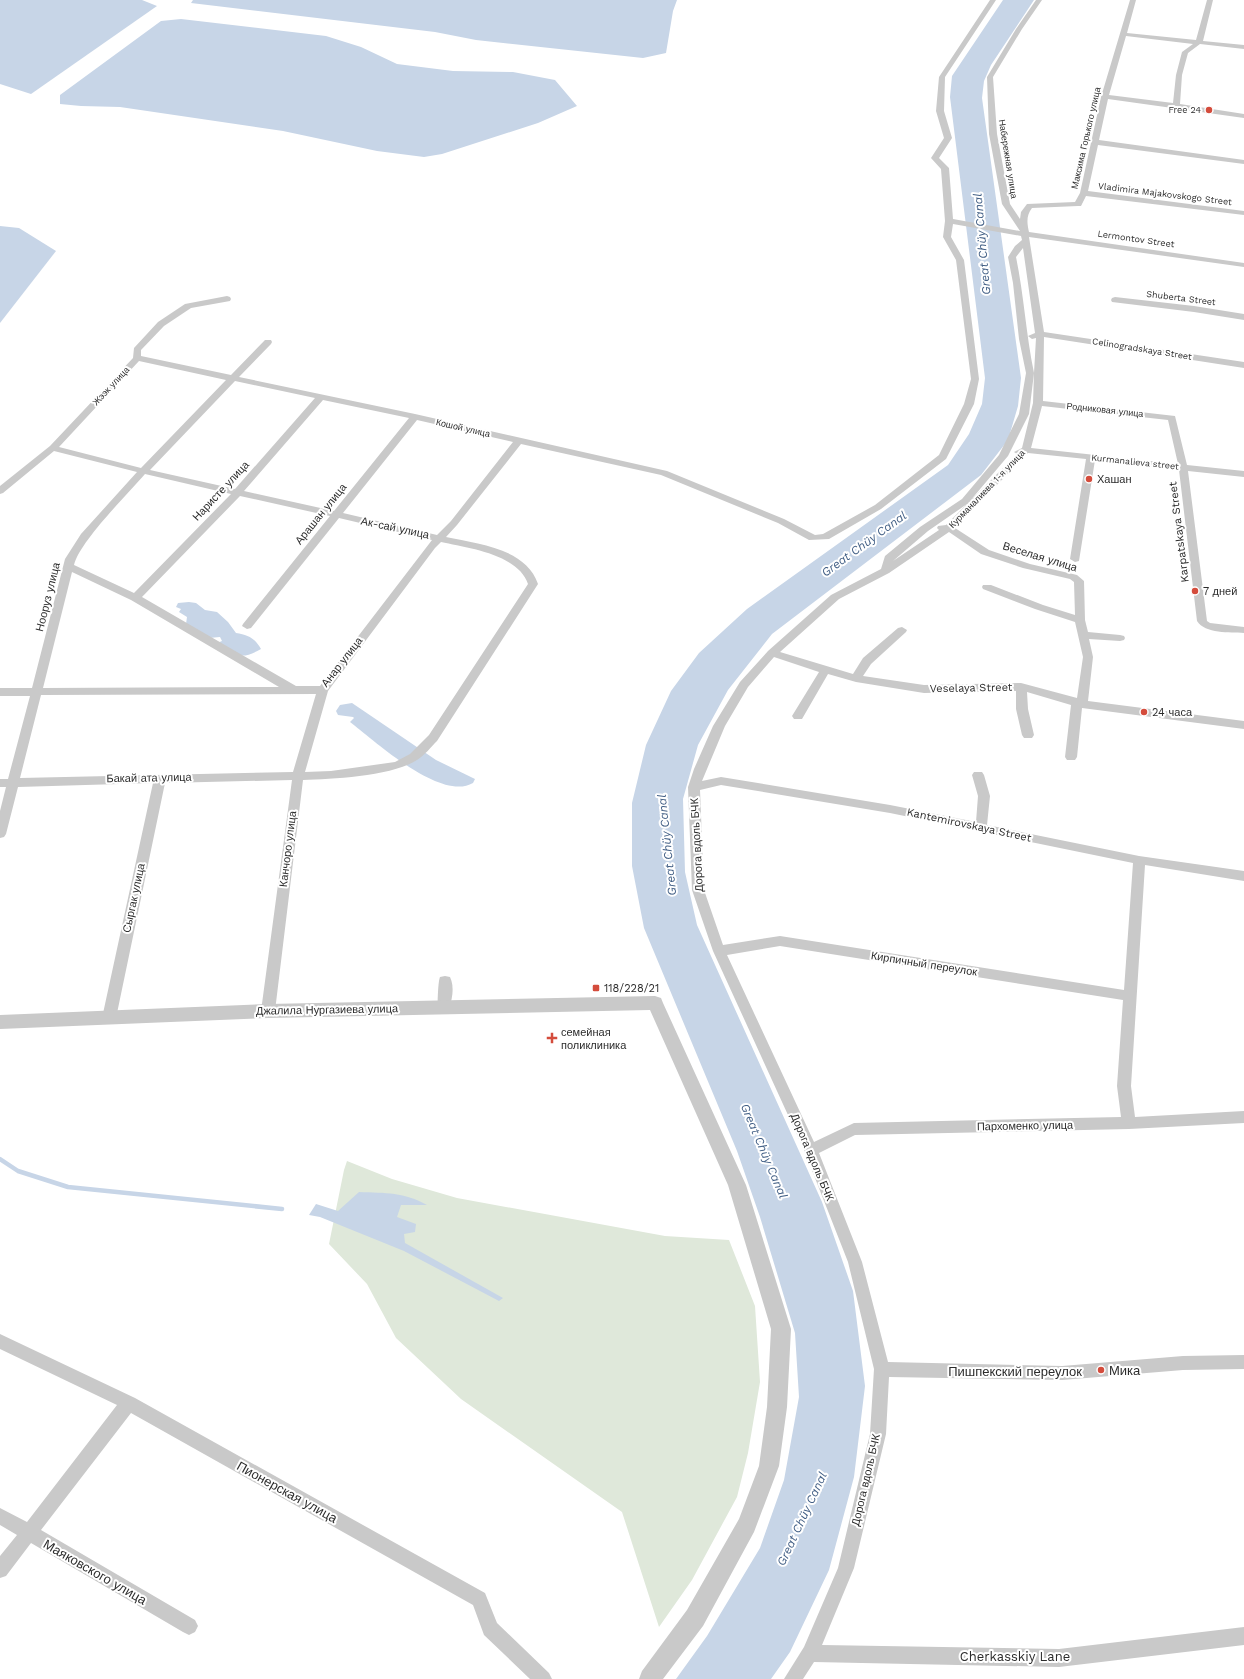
<svg xmlns="http://www.w3.org/2000/svg" width="1244" height="1679" font-family="'Work Sans',sans-serif">
<rect width="100%" height="100%" fill="#fff"/>
<!-- green -->
<path fill="#dfe8da" d="M347 1161 392 1179 457 1198 665 1236 729 1240 755 1306 760 1382 748 1453 737 1497 692 1580 659 1627 622 1512 461 1399 396 1338 367 1284 329 1244 344 1170Z"/>
<!-- water -->
<g fill="#c7d5e7">
<path d="M0 0H142L157 6 31 94 0 84Z"/>
<path d="M193 0H677L673 11 666 53 643 58 476 40 435 32 191 3Z"/>
<path d="M1003 0H1034L991 65 984 81 982 98 1021 378 1018 406 1008 440 981 475 772 634 728 690 698 745 683 799 685 872 697 925 822 1202 853 1291 865 1386 854 1477 829 1570 790 1652 771 1679H676L707 1636 760 1548 784 1480 799 1397 795 1333 760 1217 737 1151 644 928 632 866V803L646 745 671 691 699 653 747 609 948 465 969 434 982 404 985 378 950 97 952 76Z"/>
<path d="M181 19 326 36 361 47 397 64 453 71 513 72 555 80 577 106 538 123 442 154 424 157 377 151 283 131 120 107 81 106 60 104V95L161 21Z"/>
<path d="M0 226 19 228 56 251 0 323Z"/>
<path d="M189 602 196 603 205 610 217 612 228 622 236 633C248 635 255 638 261 649 240 661 236 655 217 643L222 641 220 637 209 638 186 624 187 617 179 612 181 609 176 607 178 603Z"/>
<path d="M352 703 436 760 475 779 473 783C441 802 375 741 350 722L354 718 353 717 338 715 336 711 340 705Z"/>
<path d="M359 1192C386 1193 404 1192 427 1205H401L397 1217 416 1224 415 1232 404 1234 405 1243 503 1298 499 1301 404 1251 320 1217 309 1215 316 1204 338 1211Z"/>
</g>
<g fill="none" stroke-linecap="round" stroke-linejoin="round">
<!-- stream -->
<path stroke="#c7d5e7" stroke-width="4.5" d="M0 1159 18 1171 68 1187 282 1209"/>
<!-- minor -->
<g fill="#c9c9c9" fill-rule="evenodd">
<path d="M990 0H996L945 77 944 111 952 138 939 158 949 168 953 219 1020 231 1002 204 989 134 987 77 1016 29 1036 0H1042L1022 29 993 77 997 134 1010 204 1020 219 1021 212 1027 204 1075 202 1080 193 1101 97 1130 0H1136L1127 33 1196 40 1207 0H1213L1203 41 1244 45V49L1200 44 1188 53 1182 75 1180 104 1244 114V118L1108 99 1099 140 1244 160V164L1098 145 1088 191 1244 211V215L1086 196 1081 206H1078L1032 208C1026 216 1027 223 1029 232L1244 263V267L1029 237 1044 332 1244 362V368L1044 337 1043 401 1175 416 1187 465 1244 471V477L1188 471 1207 621 1210 623 1244 627V633C1230 632 1205 634 1197 621L1179 470 1095 460 1079 561 1075 562 1070 559 1086 459 1028 453 955 528 989 550 1030 564 1077 575 1084 581 1085 620 1088 632 1120 635 1124 636 1125 638 1124 640 1120 641 1089 639 1093 657 1088 701 1244 721V729L1082 708 1077 757 1075 760H1067L1065 757 1071 705 1027 692 1028 709 1034 735 1032 738H1024L1022 735 1016 709V691L924 693 856 682 828 674 802 719H794L792 716 819 672 774 657 748 687 725 726 702 781 721 777 890 805 976 822 978 796 972 775 974 772H982L984 775 990 796 987 825 1139 856 1244 871V881L1145 865 1131 1086 1135 1117 1244 1111V1123L1129 1129 855 1135 819 1153 862 1262 888 1362 1062 1366 1183 1356 1244 1355V1369L1183 1370 1062 1380 889 1377 886 1434 854 1568 822 1645 1059 1649 1244 1627V1645L1059 1667 814 1662 803 1679H784L804 1647 838 1568 870 1434 874 1369 848 1262 804 1150 713 951 692 890 688 787 694 769 713 726 740 682 768 651 831 595 881 569 885 556 920 527 962 499 999 455 1019 414 1026 373 1019 339 1013 283 1008 257 1015 246 1022 240 1021 236 953 224 951 237 964 260 979 379 974 404 946 459 881 509 829 539 809 540 778 523 661 475 521 444 457 525 446 537C478 544 526 548 538 584L437 741C431 747 425 755 417 760 393 776 333 779 303 780L275 1011 273 1015 268 1016 263 1015 261 1011 292 780 165 783 116 1018 114 1022 109 1023 104 1022 102 1018 153 783 18 787 6 834 4 837 0 838V811L6 787H0V779H8L30 696H0V688H32L65 559 81 534 137 472 54 451 3 493 0 494V486L50 446 133 358 134 348 158 322 185 304 227 296 230 297 231 299 230 301 191 308 164 326 141 350V356L231 375 265 340H271L272 342 271 344 239 377 415 414 667 471 784 519 815 535 823 534 875 505 939 455 964 404 971 379 956 260 943 237 945 221 941 169 931 158 944 138 936 111 939 77ZM1126 36 1193 44 1182 52 1176 75 1173 103 1109 95ZM1023 248 1035 333 1028 336 1032 339 1036 338 1034 373C1026 334 1024 296 1016 257ZM139 361 226 380 141 468 59 447ZM1034 373 1033 403 1022 448 1014 452 1017 454 970 501 1008 456 1029 414ZM235 381 315 398 235 489 150 470ZM323 400 409 418 334 511 244 491ZM1042 406 1168 420 1178 464 1031 448ZM417 420 513 442 451 521 437 535 343 513ZM145 474 231 494 134 593 74 565C80 541 127 495 145 474ZM240 496 330 516 243 624 242 626 247 629 251 628 339 518 432 540 320 686H296L142 597ZM967 504 946 525 938 526 937 528 939 530 893 561 928 531ZM949 532 981 554 1023 568 1070 579 1074 582 1075 615 1043 605 991 585H983L982 587 983 589 1035 609 1075 622 1083 657 1077 698 1021 683 924 685 863 676 871 664 906 632 907 630 902 627 898 628 863 658 853 674 780 652 839 599 889 573ZM441 542C468 548 518 554 528 584L429 735 410 754 395 762 331 771 305 772 328 691 435 548ZM72 572 131 600 279 687 43 688ZM316 694 293 772 20 778 41 695ZM721 785 890 813 1133 863 1124 990 780 936 723 945 704 890 700 790ZM780 946 1123 1000 1117 1086 1121 1117 854 1123 814 1142 727 955Z"/>
<path d="M1115 297 1194 306 1244 314V320L1194 312 1112 302 1111 300 1112 298Z"/>
<path d="M445 976 450 977C455 987 452 1001 448 1011L443 1012 438 1011C437 1007 438 981 440 977Z"/>
<path d="M0 1334 135 1398 485 1593 497 1623 549 1673 552 1679H530L484 1635 473 1605 131 1413 41 1530 195 1620 198 1626 195 1632 189 1635 183 1632 31 1543 6 1576 0 1578V1556L17 1535 0 1525V1508L27 1522 117 1405 0 1349Z"/>
</g>
<!-- tertiary -->
<path fill="#c9c9c9" fill-rule="evenodd" d="M655 996 661 998 663 1003 746 1185 791 1329 787 1407 779 1466 754 1532 703 1626 663 1679H639L642 1671 687 1610 739 1519 759 1466 767 1407 771 1329 728 1185 650 1010 268 1018 0 1029V1015L268 1004Z"/>
</g>
<!-- markers -->
<g fill="#d44c3c" stroke="#fff" stroke-width="1.5">
<circle cx="1209" cy="110" r="4"/>
<circle cx="1089" cy="479" r="4"/>
<circle cx="1195" cy="591" r="4"/>
<circle cx="1144" cy="712" r="4"/>
<rect x="592" y="984" width="8" height="8" rx="2"/>
<path d="M550 1032h4v4h4v4h-4v4h-4v-4h-4v-4h4z"/>
<circle cx="1101" cy="1370" r="4"/>
</g>
<g text-anchor="middle" dominant-baseline="central" stroke-width="4" stroke-linejoin="round" paint-order="stroke">
<!-- far-poi labels -->
<g font-size="9" fill="#2c2c2c" stroke="#fff" text-anchor="end">
<text x="1201" y="110">Free 24</text>
</g>
<!-- far-street labels -->
<g font-size="9" fill="#2c2c2c" stroke="#fff">
<text transform="translate(1086 138) rotate(-77)">Максима Горького улица</text>
<text transform="translate(1008 159) rotate(81)">Набережная улица</text>
<text transform="translate(1165 194) rotate(7)">Vladimira Majakovskogo Street</text>
<text transform="translate(1136 239) rotate(8)">Lermontov Street</text>
<text transform="translate(1181 298) rotate(7)">Shuberta Street</text>
<text transform="translate(1142 349) rotate(9)">Celinogradskaya Street</text>
<text transform="translate(111 386) rotate(-47)">Жээк улица</text>
<text transform="translate(1105 410) rotate(6)">Родниковая улица</text>
<text transform="translate(463 428) rotate(13)">Кошой улица</text>
<text transform="translate(1135 462) rotate(6)">Kurmanalieva street</text>
<text transform="translate(987 489) rotate(-46)">Курманалиева 1-я улица</text>
</g>
<!-- poi labels -->
<g font-size="11" fill="#2c2c2c" stroke="#fff" text-anchor="start">
<text x="1097" y="479">Хашан</text>
<text x="1203" y="591">7 дней</text>
<text x="1152" y="712">24 часа</text>
<text x="604" y="988">118/228/21</text>
<text x="561" y="1032">семейная<tspan x="561" dy="13">поликлиника</tspan></text>
</g>
<!-- street labels -->
<g font-size="11" fill="#2c2c2c" stroke="#fff">
<text transform="translate(221 491) rotate(-47)">Наристе улица</text>
<text transform="translate(321 514) rotate(-51)">Арашан улица</text>
<text transform="translate(395 528) rotate(12)">Ак-сай улица</text>
<text transform="translate(1179 532) rotate(-97)">Karpatskaya Street</text>
<text transform="translate(1040 557) rotate(17)">Веселая улица</text>
<text transform="translate(48 597) rotate(-76)">Нооруз улица</text>
<text transform="translate(342 662) rotate(-52)">Анар улица</text>
<text transform="translate(971 688) rotate(-1)">Veselaya Street</text>
<text transform="translate(149 778) rotate(-1)">Бакай ата улица</text>
<text transform="translate(969 825) rotate(12)">Kantemirovskaya Street</text>
<text transform="translate(697 845) rotate(-93)">Дорога вдоль БЧК</text>
<text transform="translate(288 849) rotate(-83)">Канчоро улица</text>
<text transform="translate(134 898) rotate(-78)">Сыргак улица</text>
<text transform="translate(924 964) rotate(9)">Кирпичный переулок</text>
<text transform="translate(327 1010) rotate(-1)">Джалила Нургазиева улица</text>
<text transform="translate(1025 1126) rotate(-1)">Пархоменко улица</text>
<text transform="translate(812 1157) rotate(67)">Дорога вдоль БЧК</text>
<text transform="translate(866 1480) rotate(-77)">Дорога вдоль БЧК</text>
</g>
<!-- water labels -->
<g font-size="12" font-style="italic" fill="#425f85" stroke="#fff">
<text transform="translate(982 244) rotate(-95)">Great Chüy Canal</text>
<text transform="translate(864 544) rotate(-36)">Great Chüy Canal</text>
<text transform="translate(667 845) rotate(-96)">Great Chüy Canal</text>
<text transform="translate(764 1151) rotate(67)">Great Chüy Canal</text>
<text transform="translate(802 1519) rotate(-65)">Great Chüy Canal</text>
</g>
<!-- near-poi labels -->
<g font-size="13" fill="#2c2c2c" stroke="#fff" text-anchor="start">
<text x="1109" y="1370">Мика</text>
</g>
<!-- near-street labels -->
<g font-size="13" fill="#2c2c2c" stroke="#fff">
<text x="1015" y="1371">Пишпекский переулок</text>
<text transform="translate(287 1492) rotate(29)">Пионерская улица</text>
<text transform="translate(95 1572) rotate(30)">Маяковского улица</text>
<text x="1015" y="1656">Cherkasskiy Lane</text>
</g>
</g>
</svg>
